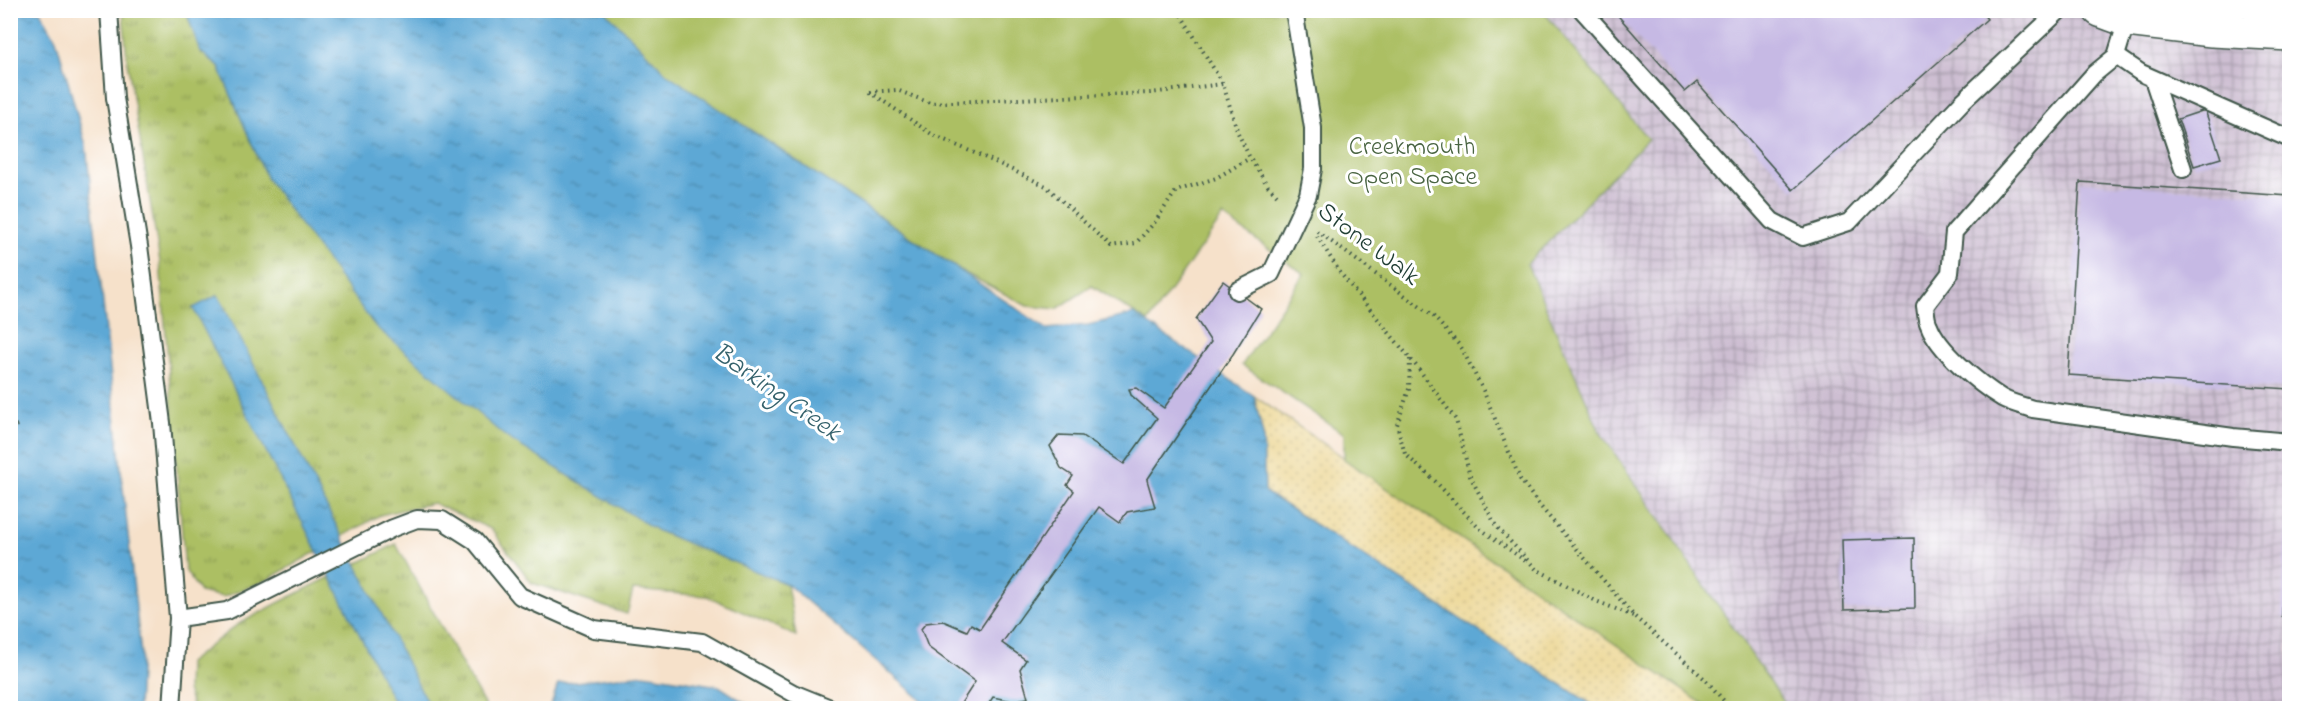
<svg xmlns="http://www.w3.org/2000/svg" width="2300" height="719" font-family="'Indie Flower',sans-serif">
<defs>
<pattern id="industrial-grid" width="8" height="8" patternUnits="userSpaceOnUse" patternTransform="scale(1.5)"><rect width="8" height="8" fill="#cdbed2"/><path d="M0 4h8M4 0v8" fill="none" stroke="#a69cab"/></pattern>
<pattern id="grass-tufts" width="24" height="20" patternUnits="userSpaceOnUse" patternTransform="scale(1.5)"><rect width="24" height="20" fill="#acbf63"/><path d="M3 7l-1-3M5 7V3M7 7l1-3M15 17l-1-3M17 17v-4M19 17l1-3" fill="none" stroke="#8b9c52"/></pattern>
<pattern id="sand-dots" width="8" height="8" patternUnits="userSpaceOnUse" patternTransform="scale(1.5)"><rect width="8" height="8" fill="#eeda9e"/><path d="M2 2h.1M6 6h.1" fill="none" stroke="#ccbc89" stroke-width="1.8" stroke-linecap="round"/></pattern>
<pattern id="water-ripples" width="26" height="14" patternUnits="userSpaceOnUse" patternTransform="scale(1.5)"><rect width="26" height="14" fill="#5da8d5"/><path d="M2 4q2-2 4 0t4 0M15 11q2-2 4 0t4 0" fill="none" stroke="#4c8aae"/></pattern>
</defs>
<rect width="100%" height="100%" fill="#fff"/>
<filter id="ink" filterUnits="userSpaceOnUse"><feTurbulence type="fractalNoise" baseFrequency=".0167" numOctaves="2"/><feDisplacementMap in="SourceGraphic" scale="12" xChannelSelector="R" yChannelSelector="G"/><feConvolveMatrix kernelMatrix="1 2 1 2 8 2 1 2 1" color-interpolation-filters="sRGB"/></filter>
<filter id="wash" filterUnits="userSpaceOnUse"><feTurbulence type="fractalNoise" baseFrequency=".008" numOctaves="4" result="noise"/><feDisplacementMap in="SourceGraphic" scale="24" xChannelSelector="R" yChannelSelector="G"/><feGaussianBlur stdDeviation="1.35" result="paint"/><feColorMatrix in="noise" values="0 0 0 0 0 0 0 0 0 0 0 0 0 0 0 0 0 1.4 0 .05"/><feComposite in="paint" operator="in"/></filter>
<g filter="url(#wash)">
<rect width="100%" height="100%" fill="#f6e1ca"/>
<!-- industrial -->
<path fill="url(#industrial-grid)" d="M1543 11H2289V708H1788L1600 432 1527 264 1648 139Z"/>
<!-- grass -->
<g fill="url(#grass-tufts)" stroke="#667e4c" stroke-width="1.5">
<path d="M123 11H186L200 50 219 67 267 179 658 531 787 584 796 636 707 596 633 590 627 614 532 583 491 529 433 503 380 515 265 581 223 597 200 592 185 570 160 262 127 60Z"/>
<path d="M396 544 486 708H193L187 690 188 663 237 625 278 603Z"/>
</g>
<!-- sand -->
<path fill="url(#sand-dots)" stroke="#868c69" stroke-width="1.5" d="M1254 396 1709 708H1597L1265 492 1263 435Z"/>
<!-- green -->
<path fill="#acbf63" stroke="#667e4c" stroke-width="1.5" d="M605 11H1543L1648 139 1527 264 1600 432 1788 708H1709L1344 459V434L1242 365 1304 274 1223 216 1148 322 1092 286 1057 309 1027 306 960 270 667 74Z"/>
<!-- water -->
<g fill="url(#water-ripples)" stroke="#3e7284" stroke-width="1.5">
<path d="M10 11H40L56 39 86 146 141 654 138 708H11Z"/>
<path d="M186 11H605L667 74 1047 329 1088 325 1134 314 1254 396 1263 435 1265 492 1597 708H931L787 584 658 531 506 437 375 326 267 179 219 67 200 51Z"/>
<path d="M218 295 430 708H397L193 308Z"/>
<path d="M644 674 719 686 753 708H550L558 684Z"/>
</g>
<g id="blocks">
<!-- building -->
<g fill="#c6b9e4">
<path d="M1613 10H1980L1987 19 1793 190 1697 82 1685 92Z"/>
<path d="M2205 110 2221 158 2194 166 2178 119Z"/>
<path d="M2080 182 2290 196V389L2068 375Z"/>
<path d="M1223 281 1261 309 1233 354 1147 480 1155 507 1127 512 1120 522 1099 507 1002 643 1026 660 1020 669 1028 698 1012 701 993 697 986 708H958L975 682 928 647 921 629 926 623 943 621 967 631 971 624 980 629 1074 491 1067 485 1073 476 1061 468 1050 446 1059 435 1082 436 1124 464 1157 418 1131 395 1129 389 1136 388 1164 408 1211 342 1196 319Z"/>
<path d="M2288 480H2290V617H2282Z"/>
<path d="M1914 538 1915 608 1844 610 1842 540Z"/>
</g>
</g>
</g>
<g filter="url(#ink)">
<use href="#blocks" fill-opacity="0" stroke="#3f564a" stroke-width="1.5"/>
<g fill="none" stroke-linecap="round" stroke-linejoin="round">
<!-- lane casing -->
<g stroke="#3f564a" stroke-width="20">
<g id="lane">
<path d="M109 10 115 98 139 246 162 423 178 618 172 708"/>
<path d="M1582 10 1772 221 1803 237 1849 222 1963 101 2060 10"/>
<path d="M2127 20 2116 56 2094 74 1954 232 1950 273 1925 306C1926 312 1926 320 1929 325 1938 350 1979 384 2002 398 2011 403 2023 406 2033 409L2233 437 2290 442"/>
<path d="M2116 56 2141 73 2290 139"/>
<path d="M2153 79 2183 169"/>
<path d="M1237 291 1271 274 1308 195 1313 169V128L1294 10"/>
<path d="M178 618 227 611 393 528 417 519 442 520 475 541 520 596 594 629 702 642 793 693 830 708"/>
</g>
</g>
<!-- secondary casing -->
<g stroke="#3f564a" stroke-width="36">
<path id="secondary" d="M2100 10 2127 20 2212 30 2290 34"/>
</g>
<!-- path -->
<g stroke="#3f564a" stroke-width="4" stroke-dasharray="1.5 4.5" stroke-linecap="butt">
<path d="M1178 10 1223 84 1238 133 1250 158 1268 186 1280 198"/>
<path d="M870 92 933 135 993 161 1046 186 1111 247 1136 243 1155 222 1176 191 1216 178 1250 158"/>
<path d="M870 92 897 90 930 103 1150 93 1223 84"/>
<path d="M1317 231 1434 317 1461 347 1483 390 1520 479 1540 506 1635 617 1706 680 1730 708"/>
<path d="M1317 236 1341 274 1418 368 1456 420 1470 476 1496 526 1536 569 1596 601 1633 616"/>
<path d="M1410 359 1409 389 1397 425 1405 454 1435 481 1478 527 1528 563"/>
<path d="M10 427 18 425"/>
</g>
<!-- lane -->
<use href="#lane" stroke="#fff" stroke-width="16"/>
<!-- secondary -->
<use href="#secondary" stroke="#fff" stroke-width="33"/>
</g>
</g>
<g text-anchor="middle" dominant-baseline="central" stroke-width="6" stroke-linejoin="round" paint-order="stroke">
<!-- park labels -->
<g font-size="26" fill="#496442" stroke="#fff">
<text x="1412" y="148">Creekmouth<tspan x="1412" dy="30">Open Space</tspan></text>
</g>
<!-- street labels -->
<g font-size="26" fill="#1f3d34" stroke="#fff">
<text transform="translate(1368 245) rotate(37)">Stone Walk</text>
</g>
<!-- water labels -->
<g font-size="27" font-style="italic" fill="#35626c" stroke="#fff">
<text transform="translate(776 393) rotate(35)">Barking Creek</text>
</g>
</g>
<!-- margin -->
<rect width="2300" height="719" fill="none" stroke="#fff" stroke-width="36"/>
</svg>
